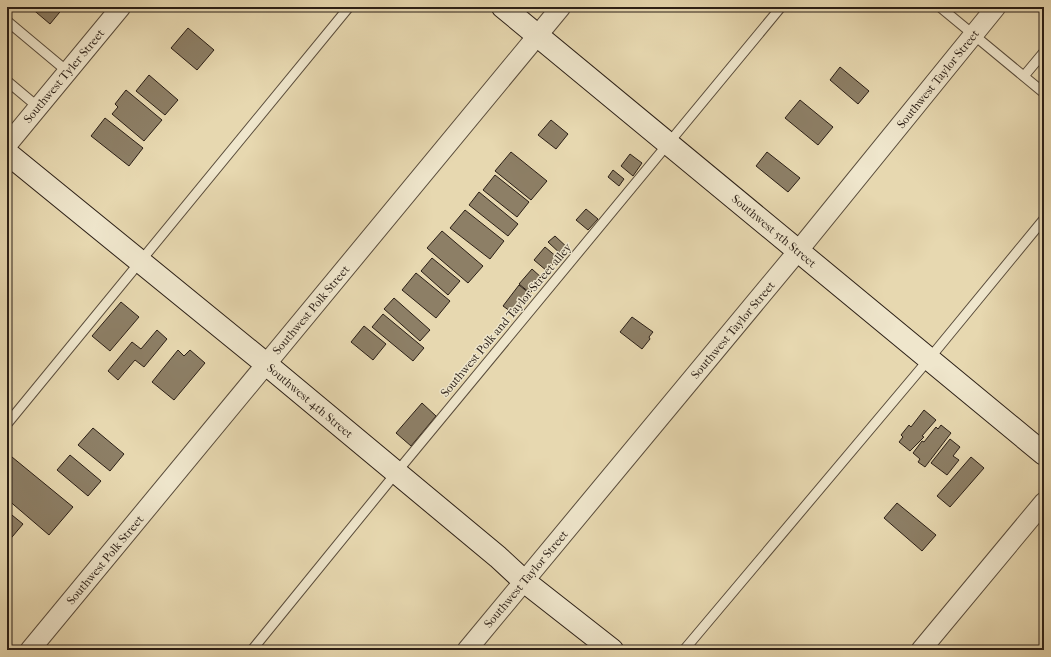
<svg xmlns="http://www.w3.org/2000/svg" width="1051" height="657" font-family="'IM FELL French Canon',serif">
<rect width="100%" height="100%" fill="#e7d8b0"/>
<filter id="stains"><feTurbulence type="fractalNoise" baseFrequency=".005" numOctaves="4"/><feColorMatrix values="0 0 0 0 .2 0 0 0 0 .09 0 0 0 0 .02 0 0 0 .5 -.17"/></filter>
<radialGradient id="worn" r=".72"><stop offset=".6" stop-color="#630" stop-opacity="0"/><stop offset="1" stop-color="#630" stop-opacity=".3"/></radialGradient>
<!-- building -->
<g fill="#8d7f66" stroke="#2b1f16">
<path d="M30 7H64L50 24Z"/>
<path d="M188 28 214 50 197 70 171 48Z"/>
<path d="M840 67 869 91 858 104 830 80Z"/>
<path d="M149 75 178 100 165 115 136 91Z"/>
<path d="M126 90 162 120 144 141 112 114 118 107 115 104Z"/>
<path d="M800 100 833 127 818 145 785 118Z"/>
<path d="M105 118 143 148 129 166 91 136Z"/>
<path d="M551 120 568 134 556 149 538 135Z"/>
<path d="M511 152 547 181 531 200 495 171Z"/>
<path d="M767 152 800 178 788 192 756 166Z"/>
<path d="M630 154 642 163 633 176 621 166Z"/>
<path d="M613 170 624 179 619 186 608 177Z"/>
<path d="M495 175 529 202 517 217 483 190Z"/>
<path d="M479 192 518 224 508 236 469 205Z"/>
<path d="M586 209 598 219 588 230 576 220Z"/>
<path d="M465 210 504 241 490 259 450 228Z"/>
<path d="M442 231 483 266 468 283 427 248Z"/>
<path d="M555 236 570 250 564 257 548 242Z"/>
<path d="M545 247 558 258 547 271 534 260Z"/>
<path d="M432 258 460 281 448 295 421 271Z"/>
<path d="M532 269 543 279 530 293 519 284Z"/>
<path d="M416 273 450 301 436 318 402 290Z"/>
<path d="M519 285 529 293 514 314 503 306Z"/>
<path d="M394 298 430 330 420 341 384 309Z"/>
<path d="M121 302 139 317 110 351 92 336Z"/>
<path d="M383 314 424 348 413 361 372 327Z"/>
<path d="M632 317 653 332 649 337 650 339 642 349 620 332Z"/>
<path d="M364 326 386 344 373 360 351 342Z"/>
<path d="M157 330 167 339 144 367 135 360 118 380 108 371 132 342 141 349Z"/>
<path d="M178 350 184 356 190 350 205 363 174 400 152 382Z"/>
<path d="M422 403 436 416 411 446 396 433Z"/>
<path d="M924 410 936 420 922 436 924 437 910 451 899 442 903 437 901 435 909 425 911 427Z"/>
<path d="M941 425 951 433 925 467 918 462 920 459 913 453 922 441 924 442 936 427 938 429Z"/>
<path d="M93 428 124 454 110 471 78 445Z"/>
<path d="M950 439 960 447 953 456 959 460 947 475 931 463Z"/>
<path d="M70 455 101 481 88 496 57 470Z"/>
<path d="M12 457 73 507 49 535 7 499V462Z"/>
<path d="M971 457 984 468 950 507 937 496Z"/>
<path d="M897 503 936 535 922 551 884 518Z"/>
<path d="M7 511 23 524 7 543Z"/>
</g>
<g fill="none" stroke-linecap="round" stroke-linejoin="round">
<!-- lane casing -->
<g stroke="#5a4d3c" stroke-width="11">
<g id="lane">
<path d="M940 7 1044 93"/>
<path d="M7 21 68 72"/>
<path d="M1024 76 1044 52"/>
<path d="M7 81 38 107"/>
<path d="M7 424 349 7"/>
<path d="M252 650 396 473 781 7"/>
<path d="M684 650 929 359 1044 219"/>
</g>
</g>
<!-- street casing -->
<g stroke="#5a4d3c" stroke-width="21">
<g id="street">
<path d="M7 145 121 7"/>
<path d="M30 650 561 7"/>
<path d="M467 650 798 251 996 7"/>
<path d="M921 650 1044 502"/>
</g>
</g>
<!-- secondary casing -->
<g stroke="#2b1f16" stroke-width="24">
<g id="secondary">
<path d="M503 7 1044 454"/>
<path d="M7 153 266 364 498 557 524 581 612 650"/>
</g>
</g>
<!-- lane -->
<use href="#lane" stroke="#efe6cc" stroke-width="9"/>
<!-- street -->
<use href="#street" stroke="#efe6cc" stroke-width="19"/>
<!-- secondary -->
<use href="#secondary" stroke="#efe6cc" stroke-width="22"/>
</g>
<g text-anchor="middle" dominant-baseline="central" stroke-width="3" stroke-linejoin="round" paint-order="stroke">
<!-- street labels -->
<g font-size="12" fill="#2b1f16" stroke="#efe6cc">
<text transform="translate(64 76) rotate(-50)">Southwest Tyler Street</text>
<text transform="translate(938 79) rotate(-51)">Southwest Taylor Street</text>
<text transform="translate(774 231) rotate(40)">Southwest 5th Street</text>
<text transform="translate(311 310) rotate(-50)">Southwest Polk Street</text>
<text transform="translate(506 320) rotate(-50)">Southwest Polk and Taylor Street alley</text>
<text transform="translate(733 330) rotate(-50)">Southwest Taylor Street</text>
<text transform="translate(310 401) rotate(40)">Southwest 4th Street</text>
<text transform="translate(105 560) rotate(-50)">Southwest Polk Street</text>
<text transform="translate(526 579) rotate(-50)">Southwest Taylor Street</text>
</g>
</g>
<!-- margin -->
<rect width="1051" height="657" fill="none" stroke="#e7d8b0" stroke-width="24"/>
<rect x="8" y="8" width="1035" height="641" fill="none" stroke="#2b1f16" stroke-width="2"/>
<rect x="12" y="12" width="1027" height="633" fill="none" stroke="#2b1f16"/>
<rect width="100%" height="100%" filter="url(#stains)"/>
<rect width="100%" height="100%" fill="url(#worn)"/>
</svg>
